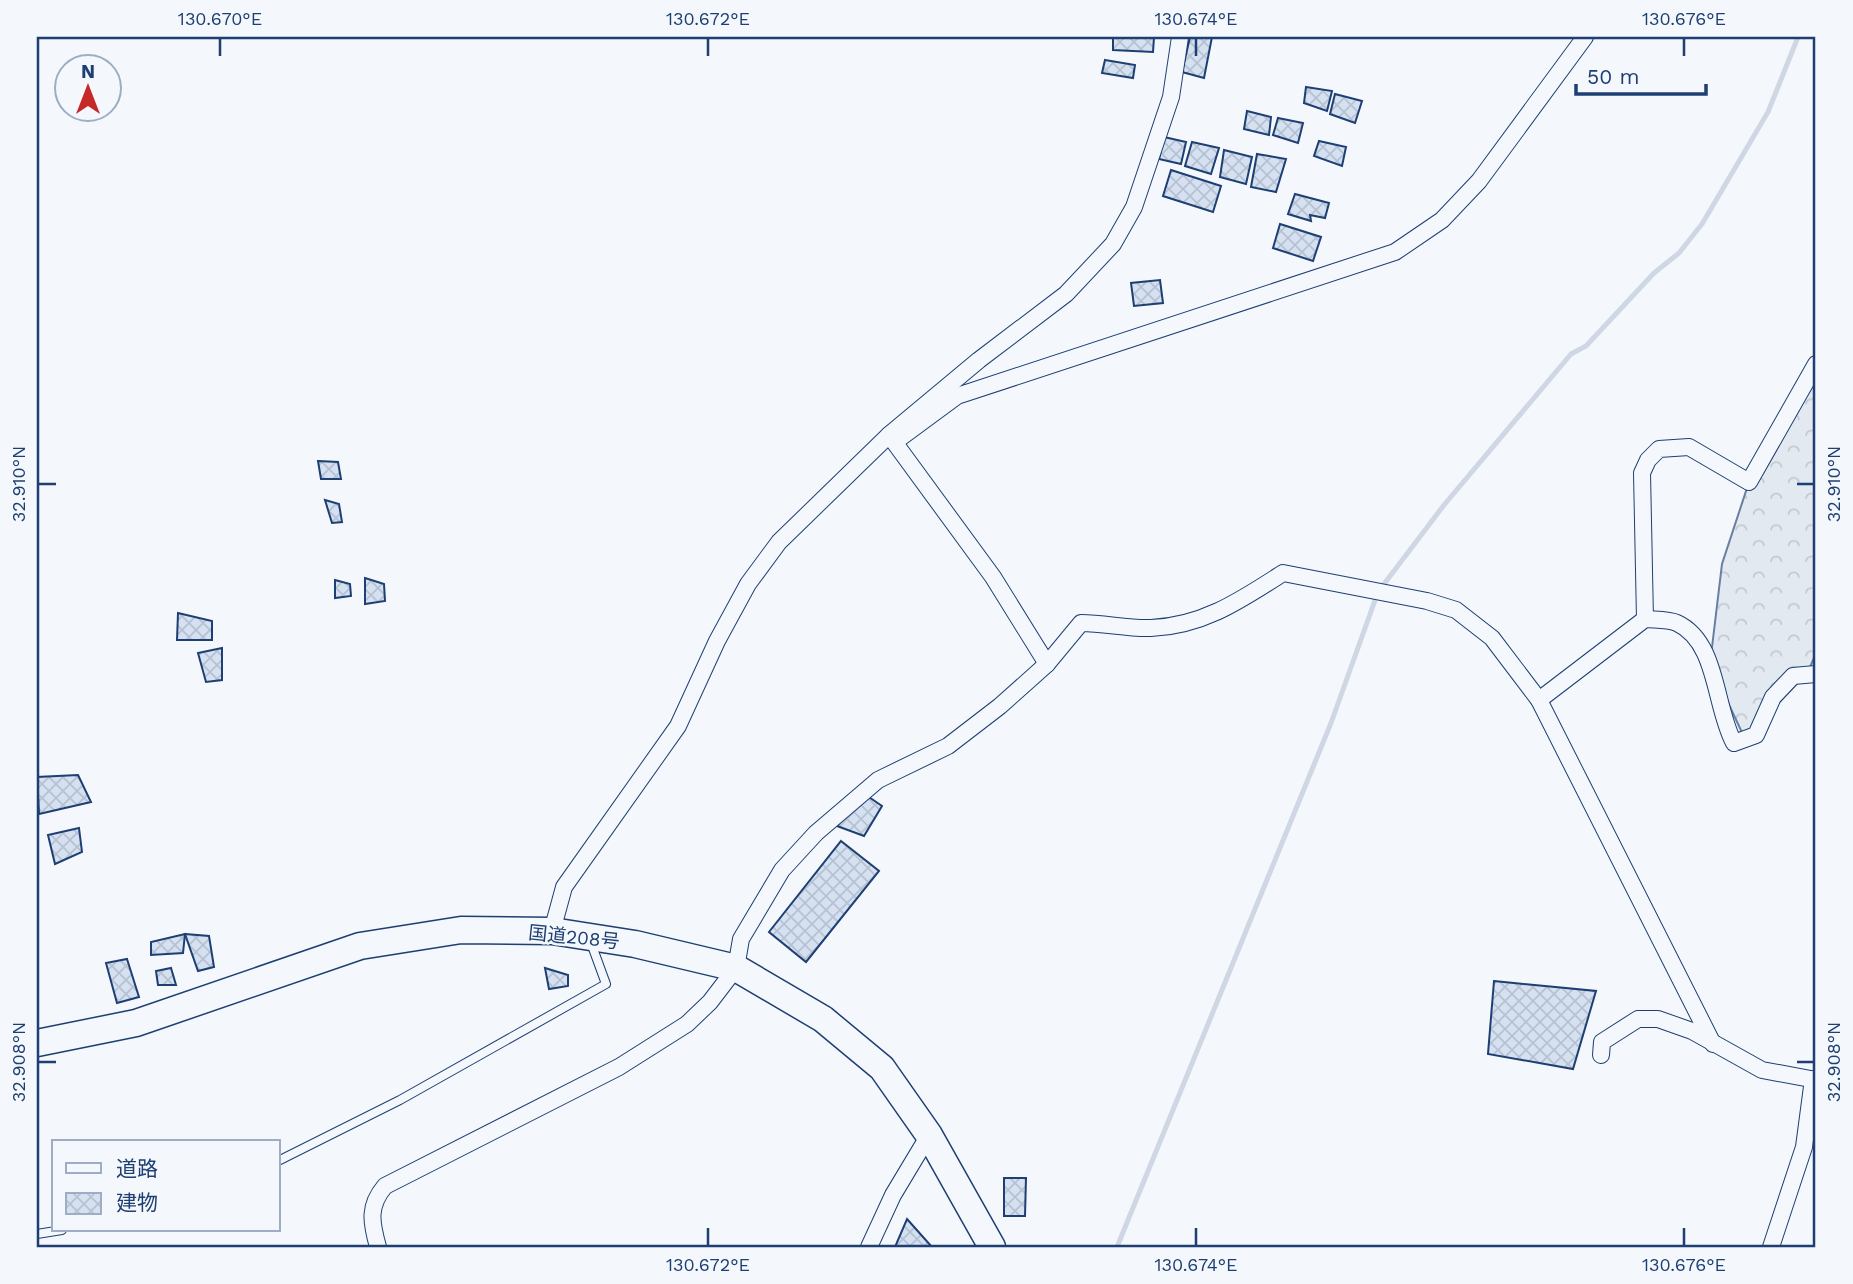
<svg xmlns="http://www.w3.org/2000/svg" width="1853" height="1284" font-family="'Work Sans','Noto Sans JP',sans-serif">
<defs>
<pattern id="forest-crowns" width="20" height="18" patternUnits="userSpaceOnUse" patternTransform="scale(1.75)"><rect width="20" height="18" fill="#e3e9f0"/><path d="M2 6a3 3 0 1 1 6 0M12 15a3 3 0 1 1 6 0" fill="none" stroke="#c2c9d1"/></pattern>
<pattern id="building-cross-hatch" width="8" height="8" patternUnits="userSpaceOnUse" patternTransform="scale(1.75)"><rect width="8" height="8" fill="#d5e0f0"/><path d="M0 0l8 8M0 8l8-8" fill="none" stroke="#b6c1d1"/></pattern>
</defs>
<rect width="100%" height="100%" fill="#f4f7fb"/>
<!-- forest -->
<path fill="url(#forest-crowns)" stroke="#687fa3" stroke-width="2" d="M1816 380V653L1808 672 1745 739 1710 664 1722 564 1749 482Z"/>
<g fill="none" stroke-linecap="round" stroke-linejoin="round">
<!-- stream -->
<path stroke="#cfd7e4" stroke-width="5" d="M1117 1247 1331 723 1378 592 1444 505 1571 354 1586 346 1654 273 1679 253 1702 224 1768 112 1798 37"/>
</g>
<!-- building -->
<g fill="url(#building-cross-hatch)" stroke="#1d3f73" stroke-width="2">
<path d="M1113 37H1154L1153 52 1113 50Z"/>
<path d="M1190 37H1212L1204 78 1182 72Z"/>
<path d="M1105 60 1135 65 1133 78 1102 73Z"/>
<path d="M1306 87 1332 91 1327 111 1304 103Z"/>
<path d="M1335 94 1362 101 1355 123 1330 114Z"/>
<path d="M1247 111 1271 117 1269 135 1244 129Z"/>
<path d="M1278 118 1303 123 1298 143 1273 135Z"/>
<path d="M1164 137 1186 142 1181 164 1159 159Z"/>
<path d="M1319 141 1346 147 1342 166 1314 156Z"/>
<path d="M1192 142 1219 148 1211 174 1185 166Z"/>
<path d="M1224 150 1252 157 1246 184 1220 177Z"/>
<path d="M1257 154 1286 159 1276 192 1251 187Z"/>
<path d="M1171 170 1221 186 1213 212 1163 196Z"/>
<path d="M1295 194 1329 203 1325 218 1310 215 1311 221 1288 214Z"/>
<path d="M1280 224 1321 237 1313 261 1273 248Z"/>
<path d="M1160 280 1163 303 1134 306 1131 283Z"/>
<path d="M318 461 338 462 341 479H321Z"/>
<path d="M325 500 339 504 342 522 332 523Z"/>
<path d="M365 578 384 584 385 601 365 604Z"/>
<path d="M335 580 350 584 351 596 335 598Z"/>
<path d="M178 613 212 621V640H177Z"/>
<path d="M222 648V680L206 682 198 653Z"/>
<path d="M78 775 91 802 39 814 37 777Z"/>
<path d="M863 793 882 806 864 836 837 826Z"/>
<path d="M79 828 82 852 55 864 48 835Z"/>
<path d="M841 841 879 871 806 962 769 932Z"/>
<path d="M185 934 209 936 214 967 198 971Z"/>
<path d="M185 934 183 953 151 955V942Z"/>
<path d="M127 959 139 997 117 1003 106 963Z"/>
<path d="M171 968 176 985H158L156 971Z"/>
<path d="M545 968 568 975V986L549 989Z"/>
<path d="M1494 981 1596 991 1573 1069 1488 1054Z"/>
<path d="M1004 1178H1026L1025 1216H1004Z"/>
<path d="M907 1219 932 1247H895Z"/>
</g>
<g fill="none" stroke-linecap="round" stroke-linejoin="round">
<!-- service casing -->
<g stroke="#1d3f73" stroke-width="10">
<g id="service">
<path d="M278 1161 400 1100 606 984 591 943"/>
<path d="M37 1234 62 1230"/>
</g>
</g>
<!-- minor casing -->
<g stroke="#1d3f73" stroke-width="18">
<g id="minor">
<path d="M889 435 993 577 1047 664"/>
<path d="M900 438 957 396 1395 252 1442 220 1479 181 1585 37"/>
<path d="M1645 619 1642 473 1648 460 1659 449 1689 447 1749 482 1816 364"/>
<path d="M1539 700 1645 619C1655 620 1668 619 1677 623 1718 642 1714 706 1734 743L1756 735 1773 697 1793 676 1816 674"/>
<path d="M552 931 564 887 678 726 717 641 748 584 779 542 889 435 979 360 1066 294 1113 244 1134 207 1171 97 1180 37"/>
<path d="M1601 1055 1602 1042 1638 1019H1658L1692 1031 1762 1070 1816 1080"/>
<path d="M378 1247C371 1222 368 1206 385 1186L619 1067 687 1024 710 1002 736 968 741 939 782 870 816 833 878 780 948 746 1000 706 1047 664 1081 623C1105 623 1128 629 1151 628 1203 626 1241 600 1283 573L1427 601 1456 610 1492 638 1539 700 1713 1044"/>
<path d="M869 1247 893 1195 929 1135"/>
<path d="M1771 1247 1804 1147 1813 1079"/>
</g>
</g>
<!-- trunk casing -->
<g stroke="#1d3f73" stroke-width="29">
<path id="trunk" d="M37 1043 136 1023 360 946 461 930 552 931 635 944 736 968 823 1019 882 1068 929 1135 992 1247"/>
</g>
<!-- service -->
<use href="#service" stroke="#f4f7fb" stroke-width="8"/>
<!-- minor -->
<use href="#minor" stroke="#f4f7fb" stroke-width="16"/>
<!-- trunk -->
<use href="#trunk" stroke="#f4f7fb" stroke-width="26"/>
</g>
<!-- ticks -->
<path fill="none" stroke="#1d3f73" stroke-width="2.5" d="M220 38V56M708 38V56M1196 38V56M1684 38V56M38 484H56M1797 484H1814M38 1062H56M1797 1062H1814M708 1228V1246M1196 1228V1246M1684 1228V1246"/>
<g text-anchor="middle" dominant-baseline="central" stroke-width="5" stroke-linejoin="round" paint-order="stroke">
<!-- street labels -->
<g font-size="19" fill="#1d3f73" stroke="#f4f7fb">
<text transform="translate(574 937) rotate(6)">国道208号</text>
</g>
</g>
<!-- border -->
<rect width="1853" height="1284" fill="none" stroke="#f4f7fb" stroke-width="77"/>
<!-- legend -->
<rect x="52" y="1140" width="228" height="91" fill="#f4f7fb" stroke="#9eadc5" stroke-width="2"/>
<rect x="66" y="1163" width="35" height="10" fill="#f4f7fb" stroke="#9eadc5" stroke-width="2"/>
<text x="116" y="1176" font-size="21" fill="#1d3f73">道路</text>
<rect x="66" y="1193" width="35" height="21" fill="url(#building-cross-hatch)" stroke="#9eadc5" stroke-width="2"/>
<text x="116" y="1210" font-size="21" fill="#1d3f73">建物</text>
<!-- north arrow -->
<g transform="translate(88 88)"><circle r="33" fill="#f4f7fb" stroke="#9eadc5" stroke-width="2"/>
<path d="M0-5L12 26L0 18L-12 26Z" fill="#c62828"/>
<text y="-10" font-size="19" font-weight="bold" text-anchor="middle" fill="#1d3f73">N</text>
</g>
<!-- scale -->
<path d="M1576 84v10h130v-10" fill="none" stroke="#1d3f73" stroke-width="3.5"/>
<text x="1587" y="84" font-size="21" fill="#1d3f73" stroke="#f4f7fb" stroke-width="5" paint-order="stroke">50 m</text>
<rect x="38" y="38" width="1776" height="1208" fill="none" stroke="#1d3f73" stroke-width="2.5"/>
<g font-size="18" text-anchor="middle" fill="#1d3f73">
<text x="220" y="25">130.670°E</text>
<text x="708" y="25">130.672°E</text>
<text x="1196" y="25">130.674°E</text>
<text x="1684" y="25">130.676°E</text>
<text transform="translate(19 484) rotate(-90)" y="6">32.910°N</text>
<text transform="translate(1834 484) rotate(-90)" y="6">32.910°N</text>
<text transform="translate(19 1062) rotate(-90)" y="6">32.908°N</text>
<text transform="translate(1834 1062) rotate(-90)" y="6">32.908°N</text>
<text x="708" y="1271">130.672°E</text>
<text x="1196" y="1271">130.674°E</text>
<text x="1684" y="1271">130.676°E</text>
</g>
</svg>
